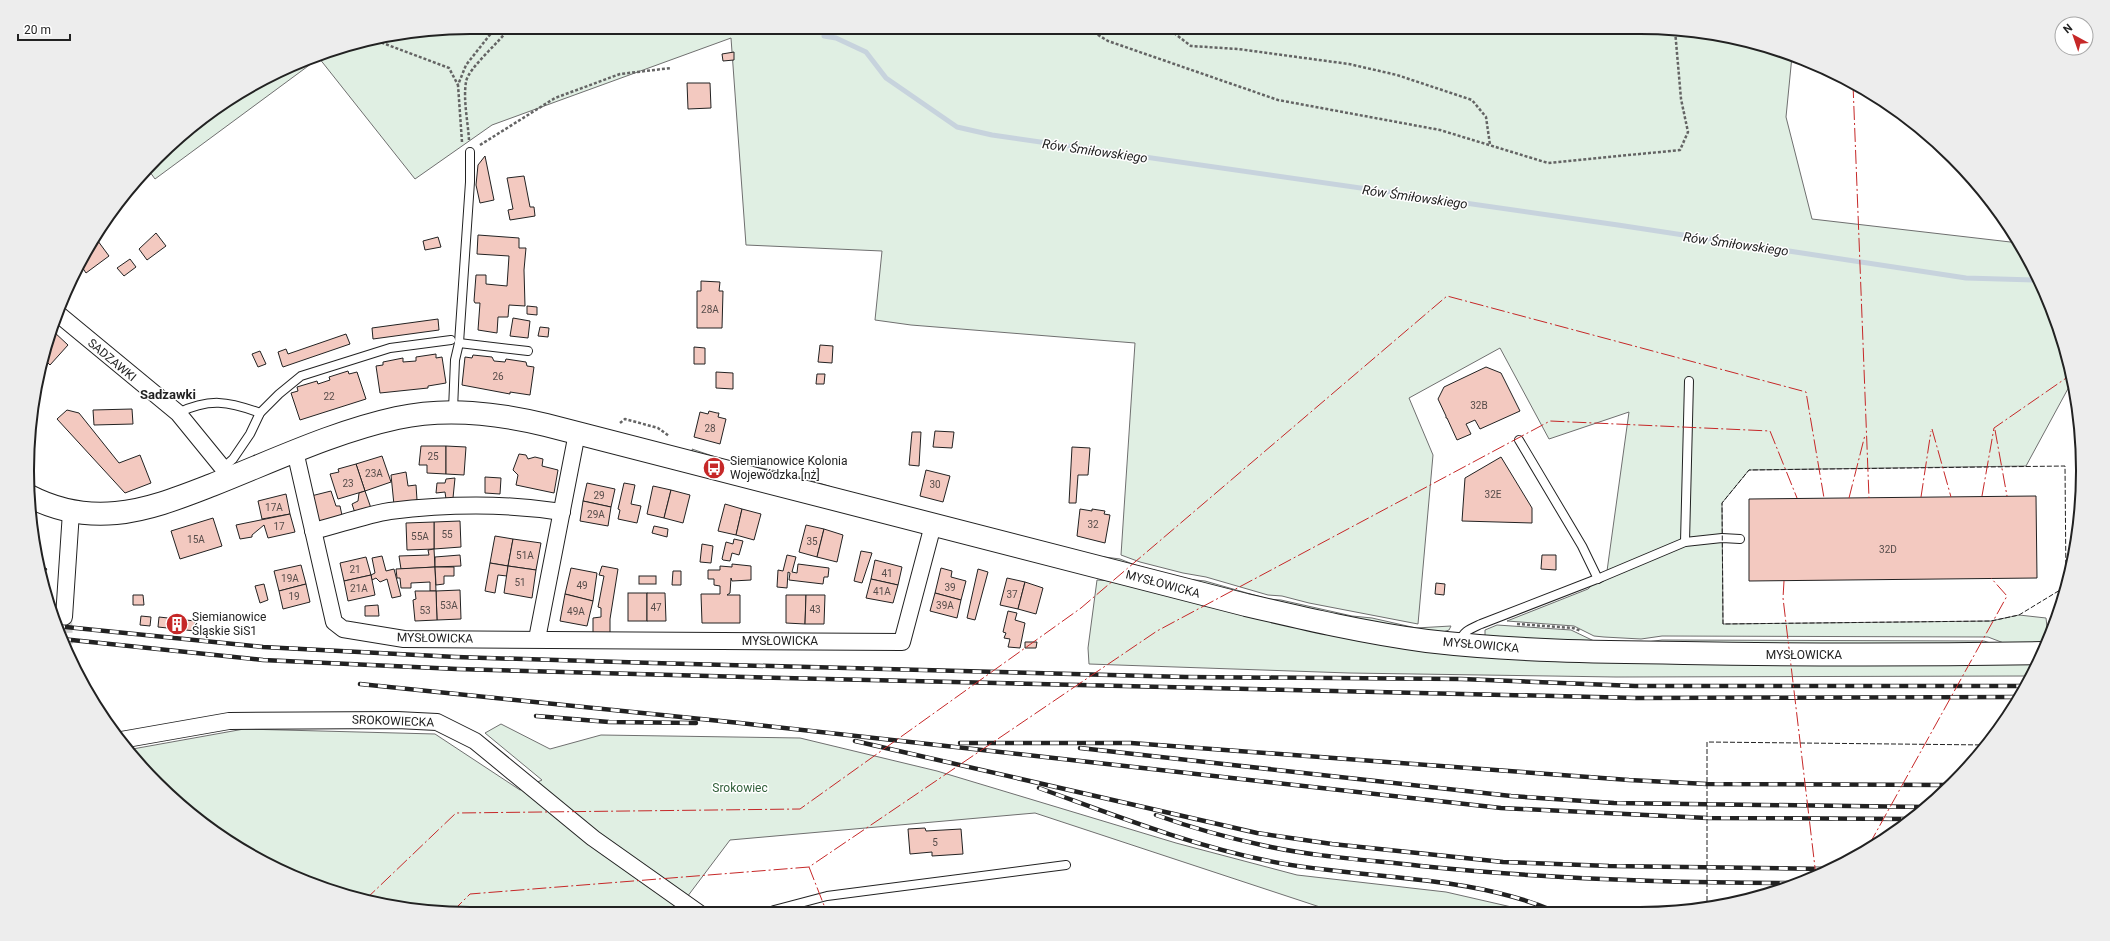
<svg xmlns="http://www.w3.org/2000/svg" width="2110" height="941" font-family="Roboto,sans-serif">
<rect width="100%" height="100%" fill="#fff"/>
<!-- green -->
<g fill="#e0efe3" stroke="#6f6f6f">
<path d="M470 27H1640L1726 35 1792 56 1786 117 1812 219 2019 243 2049 301 2074 384 2070 385 2026 466 1749 470 1722 503 1723 624 1991 621 2019 615 2046 618 2047 627 2053 628 2047 644 2009 645 1988 637 1662 636 1641 639 1604 637 1594 636 1574 626 1507 621 1588 589 1607 571 1629 412 1549 439 1500 348 1409 398 1433 455 1418 624 1309 603 1282 596 1268 595 1206 577 1183 573 1140 562 1121 555 1135 343 911 325 875 320 882 251 746 245 731 38 492 125 415 179 319 58 155 179 147 168 178 137 249 86 328 51 384 35Z"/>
<path d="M692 449 733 463 783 472 832 487 831 489 694 454Z"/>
<path d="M1097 556 1120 559 1135 565 1186 579 1205 581 1268 599 1281 600 1352 616 1372 618 1416 628 1451 626 1449 630 1443 632C1325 621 1211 586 1097 556Z"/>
<path d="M1097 580 1113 581 1335 634 2037 662 2029 676 1616 677 1349 673 1089 664 1088 648Z"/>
<path d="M1497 625 1571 630 1594 641 1647 642 1662 640 1984 641 1997 645H1659L1485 636V630Z"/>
<path d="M501 724 550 749 601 735 800 738 937 771 1176 843 1297 875 1446 892 1529 911H1332L1035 813 730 840 675 913 470 914 384 905 301 880 249 854 178 804 137 763 127 750 244 729 435 734 520 790 542 780 485 733Z"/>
</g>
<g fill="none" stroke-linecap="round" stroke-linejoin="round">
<!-- stream -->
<path stroke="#c7d3dd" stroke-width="5" d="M824 36 836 38 866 52 886 78 957 127 992 135 1618 225 1966 278 2038 280"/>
</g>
<!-- building -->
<g fill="#f3c9c0" stroke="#222">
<path d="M734 52V60L723 61 722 54Z"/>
<path d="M687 83H710L711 108 688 109Z"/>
<path d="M485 156 494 200 480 203 476 185 478 165Z"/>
<path d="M524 176 530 207H534L535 216 510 220 508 210 513 209 507 178Z"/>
<path d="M156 233 166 246 147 260 139 249Z"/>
<path d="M478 235 519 238V248H526L524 270 525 306 509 305 508 317H498L497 333 478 330 480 303H475L474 301 476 275H486V284L507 286 509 256 477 254Z"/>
<path d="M95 237 109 256 86 273 80 264 86 249Z"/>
<path d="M438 237 441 247 425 250 423 241Z"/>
<path d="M130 259 136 267 124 276 117 268Z"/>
<path d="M701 281 720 282 719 291H723L722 328H697V291H701Z"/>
<path d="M527 306 537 307V315L527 314Z"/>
<path d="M513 318 530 321 528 338 510 336Z"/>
<path d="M438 319 439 330 373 339 372 328Z"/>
<path d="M540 327 549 328 548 337 538 336Z"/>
<path d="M53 331 68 345 50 365 43 358 49 335Z"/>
<path d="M346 334 350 344 283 367 282 365 278 352 286 349 288 354Z"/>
<path d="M820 345 833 346 832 363 818 362Z"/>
<path d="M694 347 705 348V364H694Z"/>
<path d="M260 351 266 364 258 367 252 354Z"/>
<path d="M436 354V358L442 357 446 383 428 386V388L380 393 376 366 383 365V362L403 358V362L416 361V357Z"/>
<path d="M473 355 492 357 494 361 505 362 506 359 526 362 527 366 534 367 530 395 510 392V394L462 385 465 357 472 358Z"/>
<path d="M1486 367 1501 373 1520 411 1480 429 1475 420 1466 424 1471 434 1457 440 1447 418H1446V416L1438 399 1444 387Z"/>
<path d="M348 371 349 374 357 372 366 399 300 420 291 393 298 391 297 387 317 381 318 384 330 380 329 377Z"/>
<path d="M716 372 733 373V389L716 388Z"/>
<path d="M817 374H825L824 384H816Z"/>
<path d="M132 409 133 424 94 425 93 410Z"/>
<path d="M67 410 79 413 119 463 140 455 151 483 125 493 57 419Z"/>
<path d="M709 411 717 413H719L718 417 726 419 720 444 694 437 700 412 708 414Z"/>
<path d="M935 431 954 432 952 448 933 447Z"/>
<path d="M912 432H921L919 466 909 465Z"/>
<path d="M421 446H446V474L427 473V465H419Z"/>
<path d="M446 446 466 447 464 475 446 474Z"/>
<path d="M1072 447 1090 448 1088 475H1078L1076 503H1069Z"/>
<path d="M519 454 526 455 528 459 535 457 543 459 542 466 558 470 554 493 516 485 518 475 513 470Z"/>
<path d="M382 456 391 482 365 491 356 464Z"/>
<path d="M1501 457 1532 508V523L1462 521 1465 478Z"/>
<path d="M356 464 365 491 338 499 330 474 339 472 338 469Z"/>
<path d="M926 470 950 476 943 502 920 496Z"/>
<path d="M406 472 408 486 416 485 417 500 394 505 391 475Z"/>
<path d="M485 477 501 478 500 494 485 493Z"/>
<path d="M455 478 453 498 446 499 445 492 436 493 437 483H445L446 479Z"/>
<path d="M587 483 615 489 611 507 583 501Z"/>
<path d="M624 483 635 485 631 504 641 506 637 523 618 519 620 510 618 509Z"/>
<path d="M653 486 671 490 664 518 647 514Z"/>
<path d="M671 490 690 495 683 523 664 518Z"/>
<path d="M331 491 336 506H340L343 520 317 523 311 496Z"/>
<path d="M365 491 372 511 356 516 352 504 358 501 359 493Z"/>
<path d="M286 494 290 514 262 519 258 501Z"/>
<path d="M2036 496 2037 578 1749 581V499Z"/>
<path d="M583 501 611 507 608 526 580 521Z"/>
<path d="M725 504 742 509 736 535 718 531Z"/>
<path d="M742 509 761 514 754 540 736 535Z"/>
<path d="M1080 509 1092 511V509L1105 511 1104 514 1110 515 1105 543 1077 536Z"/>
<path d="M290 514 295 532 268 538 264 525 252 535V537L240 539 236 525Z"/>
<path d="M213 518 222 546 180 559 171 531Z"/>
<path d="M460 521 461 547 434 549V522Z"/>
<path d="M434 522V549L407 550 406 523Z"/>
<path d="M806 525 824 529 817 557 799 552Z"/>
<path d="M654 526 668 529 667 537 652 533Z"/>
<path d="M824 529 843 535 837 562 817 557Z"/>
<path d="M495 536 513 539 508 566 490 563Z"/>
<path d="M513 539 541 543 536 570 508 566Z"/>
<path d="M734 539 743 541 739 555 732 553 730 561 723 560 722 559 726 542 733 544Z"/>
<path d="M702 544 713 546 711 563 700 562Z"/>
<path d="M434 549 435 567 401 569 399 556 429 555 428 550Z"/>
<path d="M861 551 872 553 862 583 854 581Z"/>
<path d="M460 555 461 566 435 567V557Z"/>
<path d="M787 555 796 557 792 572 797 573 798 564 829 568 828 577H824L823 584 789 580 790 573 788 572 787 588 777 587 778 570 783 571Z"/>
<path d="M1542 555H1556V570L1541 569Z"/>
<path d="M382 556 386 571 394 569 401 596 392 598 387 579 380 582 376 578 372 580 371 575 375 573 372 558Z"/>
<path d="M366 557 371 575 344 581 340 563Z"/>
<path d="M875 560 902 567 898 585 871 579Z"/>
<path d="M490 563 508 566 507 576 498 575 495 593 485 591Z"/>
<path d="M732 564 751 566V580L732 581 731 578 730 593 727 595H740V623H702L701 594H720V586L714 585V579H708V570H720V566L732 567Z"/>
<path d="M41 565 47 569 42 576 40 567Z"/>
<path d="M301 565 306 584 279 591 274 571Z"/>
<path d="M508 566 536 570 532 598 504 593Z"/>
<path d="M602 566 618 569 610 619V633H593V618L601 617V608L598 607 604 576 599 575Z"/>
<path d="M435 567 436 591H430V582L411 583V588H401L400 578H397L396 569Z"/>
<path d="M435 567H454V576H444V584L436 585Z"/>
<path d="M571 568 597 573 593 601 565 594Z"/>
<path d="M941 568 952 571 951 577 966 581 961 600 935 593Z"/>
<path d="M978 569 988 572 975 620 967 618Z"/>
<path d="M673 571H681V585H672Z"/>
<path d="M371 575 375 595 348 601 344 581Z"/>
<rect x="639" y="576" width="17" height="8"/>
<path d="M1007 578 1025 582 1018 609 1000 605Z"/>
<path d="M871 579 898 585 893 603 866 598Z"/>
<path d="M1025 582 1043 588 1036 614 1018 609Z"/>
<path d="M1436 583 1445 584 1444 595 1435 594Z"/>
<path d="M264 584 268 600 260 603 255 586Z"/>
<path d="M306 584 310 602 283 609 279 591Z"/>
<path d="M460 590 461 619 437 620 436 591Z"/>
<path d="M415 591H436L437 620 415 621 413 600 416 599Z"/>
<rect x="628" y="593" width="19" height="28"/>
<path d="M647 593H665L666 621H647Z"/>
<path d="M935 593 961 600 957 618 930 611Z"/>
<path d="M565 594 593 601 587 626 560 621Z"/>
<path d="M133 595H143L144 605H133Z"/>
<path d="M786 595H806L805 624 786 623Z"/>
<path d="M806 595H825L824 624H805Z"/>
<path d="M378 605 379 616H365V606Z"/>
<path d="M1008 611 1017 613 1015 620 1025 623 1020 648 1008 647 1010 639 1004 638 1006 633 1003 632Z"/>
<path d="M141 616 151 617 150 626 140 625Z"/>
<path d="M159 617 195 621V631L158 627Z"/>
<path d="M1025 642H1037L1036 648H1025Z"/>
<path d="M925 828 926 831 961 829 963 854 932 856V852L910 854 908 829Z"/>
</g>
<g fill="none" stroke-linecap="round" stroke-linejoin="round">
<!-- street-tunnel -->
<path stroke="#d3d3d3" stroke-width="16" stroke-dasharray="16 8" stroke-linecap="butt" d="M64 617 65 644"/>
<!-- lane casing -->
<g stroke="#222" stroke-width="10">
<g id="lane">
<path d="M459 343 528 351"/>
<path d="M453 410 455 360 459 343 470 182V152"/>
<path d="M178 413C209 398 228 401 260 413"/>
<path d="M1519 440 1582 546 1598 579"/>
<path d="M223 468 233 459 250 434 260 413 279 394 301 376 390 348 451 340"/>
<path d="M1685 542 1689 381"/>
<path d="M1459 643C1463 631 1470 629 1481 624L1602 577 1685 542 1722 538 1740 539"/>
<path d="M770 913 774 910 827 896 1066 865"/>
</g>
</g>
<!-- street casing -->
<g stroke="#222" stroke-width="18">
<g id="street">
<path d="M57 313 178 413 231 478"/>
<path d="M295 451 334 622 343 629 404 639 902 642 933 525"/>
<path d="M313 531C338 525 365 515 390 511 447 504 505 503 562 512"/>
<path d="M64 617 71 512"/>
<path d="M537 639 577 433"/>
<path d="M121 740 229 721 397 720 437 722 475 741 593 838 699 913"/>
</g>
</g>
<!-- secondary casing -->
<g stroke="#222" stroke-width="24">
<path id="secondary" d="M29 496C56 510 85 516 116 513 149 510 181 497 212 485 273 461 333 432 397 418 447 407 497 413 546 425L1246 605C1306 619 1366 633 1427 641 1513 651 1599 652 1684 653 1803 655 1923 655 2042 653"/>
</g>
<!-- path -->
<g stroke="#646464" stroke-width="2.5" stroke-dasharray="3 2" stroke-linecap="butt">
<path d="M1085 27 1108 41 1278 100 1440 130 1548 163 1680 150 1688 132 1681 99 1675 30"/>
<path d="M1166 27 1191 46 1238 49 1349 64 1397 75 1472 100 1486 117 1490 145"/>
<path d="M372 39 449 68 458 85"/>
<path d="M469 140C468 122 463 100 466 82 468 68 500 42 510 27"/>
<path d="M462 142 458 85 466 65 496 27"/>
<path d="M480 145 555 98 620 74 671 68"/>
<path d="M620 423 625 419 658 428 669 436"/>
<path d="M1517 624 1573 628 1581 631"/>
</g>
<!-- lane -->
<use href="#lane" stroke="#fff" stroke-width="8"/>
<!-- street -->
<use href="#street" stroke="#fff" stroke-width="16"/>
<!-- secondary -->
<use href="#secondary" stroke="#fff" stroke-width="22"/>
<!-- rail casing -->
<g stroke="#222" stroke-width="4.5">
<g id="rail">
<path d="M56 626 263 647 456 657 653 663 1186 677 1461 679 1635 686H2023"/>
<path d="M62 639 263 660 457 669 784 678 1636 698 2017 697"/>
<path d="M360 684 740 723 1501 808 1707 818 1913 819"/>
<path d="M536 716 609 722 696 723"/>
<path d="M855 741 1257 833 1332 844 1503 862 1609 866 1828 869"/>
<path d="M960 743H1131L1629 780 1707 784 1947 785"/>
<path d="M1080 748 1511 796 1614 803 1925 807"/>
<path d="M1039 788C1114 815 1190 845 1269 861 1363 880 1464 873 1554 911"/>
<path d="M1156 815C1192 828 1229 838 1266 846 1317 857 1369 860 1421 866 1547 879 1673 883 1799 883"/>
</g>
</g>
<!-- rail -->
<use href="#rail" stroke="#fff" stroke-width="3" stroke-dasharray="9" stroke-linecap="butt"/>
<!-- fence -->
<g stroke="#222" stroke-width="1" stroke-dasharray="5 2" stroke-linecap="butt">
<path d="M2065 587 2019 615 1991 621 1723 624 1722 503 1749 470 2065 466 2066 583"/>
<path d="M1707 908V742L1987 745"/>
</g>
<!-- power -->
<g stroke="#c62828" stroke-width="1" stroke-dasharray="14 3 2 3" stroke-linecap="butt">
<path d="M1853 84 1869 498"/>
<path d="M1932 429 1951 497"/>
<path d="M1995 430 2007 496"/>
<path d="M1982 496 1994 428 2072 374"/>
<path d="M1921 497 1931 431"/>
<path d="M1849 498 1865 435"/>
<path d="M1784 581 1783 598 1816 876"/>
<path d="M1869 845 2007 596 1991 578"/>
<path d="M809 867 827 913"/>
<path d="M365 900 456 813 800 809 1081 608 1447 296 1806 392 1824 498"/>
<path d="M452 912 470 894 809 867 1157 631 1550 421 1770 431 1797 498"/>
</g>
</g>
<!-- icons -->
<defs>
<g id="bus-disc" transform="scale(1.15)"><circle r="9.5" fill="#c62828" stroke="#fff"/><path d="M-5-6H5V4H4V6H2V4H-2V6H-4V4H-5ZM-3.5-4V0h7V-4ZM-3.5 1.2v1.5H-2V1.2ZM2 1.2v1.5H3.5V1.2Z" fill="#fff"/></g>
<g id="building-disc" transform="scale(1.15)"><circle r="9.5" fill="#c62828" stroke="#fff"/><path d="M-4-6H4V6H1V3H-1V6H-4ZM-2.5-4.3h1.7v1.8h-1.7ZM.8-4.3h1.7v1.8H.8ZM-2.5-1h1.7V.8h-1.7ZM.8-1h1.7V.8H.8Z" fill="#fff"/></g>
</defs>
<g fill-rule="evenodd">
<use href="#bus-disc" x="714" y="468"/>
<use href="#building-disc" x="177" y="624"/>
</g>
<g text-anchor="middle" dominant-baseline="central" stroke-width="3" stroke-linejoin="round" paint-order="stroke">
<!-- number labels -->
<g font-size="10" fill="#564c4a">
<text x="710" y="309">28A</text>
<text x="498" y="376">26</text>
<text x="329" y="396">22</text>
<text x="1479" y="405">32B</text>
<text x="710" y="428">28</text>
<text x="433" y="456">25</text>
<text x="374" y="473">23A</text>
<text x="348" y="483">23</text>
<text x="935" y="484">30</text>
<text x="1493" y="494">32E</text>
<text x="599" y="495">29</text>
<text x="274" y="507">17A</text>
<text x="596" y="514">29A</text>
<text x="1093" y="524">32</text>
<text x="279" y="526">17</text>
<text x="447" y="534">55</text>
<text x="420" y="536">55A</text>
<text x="196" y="539">15A</text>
<text x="812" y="541">35</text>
<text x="1888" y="549">32D</text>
<text x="525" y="555">51A</text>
<text x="355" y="569">21</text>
<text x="887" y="573">41</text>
<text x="290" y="578">19A</text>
<text x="520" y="582">51</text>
<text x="582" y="585">49</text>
<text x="950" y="587">39</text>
<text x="359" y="588">21A</text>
<text x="882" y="591">41A</text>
<text x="1012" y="594">37</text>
<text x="294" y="596">19</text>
<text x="449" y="605">53A</text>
<text x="945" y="605">39A</text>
<text x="656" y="607">47</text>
<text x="815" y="609">43</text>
<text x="425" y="610">53</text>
<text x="576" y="611">49A</text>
<text x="935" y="842">5</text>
</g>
<!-- street labels -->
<g font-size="12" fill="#222" stroke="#fff">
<text transform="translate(112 360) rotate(40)">SADZAWKI</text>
<text transform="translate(1163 584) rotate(15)">MYSŁOWICKA</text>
<text transform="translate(435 638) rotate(1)">MYSŁOWICKA</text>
<text x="780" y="641">MYSŁOWICKA</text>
<text transform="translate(1481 645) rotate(5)">MYSŁOWICKA</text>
<text x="1804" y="655">MYSŁOWICKA</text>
<text transform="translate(393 721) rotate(2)">SROKOWIECKA</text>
</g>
<!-- poi labels -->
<g font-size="12" fill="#222" stroke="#fff" text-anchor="start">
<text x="730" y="461">Siemianowice Kolonia<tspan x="730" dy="14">Wojewódzka [nż]</tspan></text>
<text x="192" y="617">Siemianowice<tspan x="192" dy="14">Śląskie SiS1</tspan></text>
</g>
<!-- park labels -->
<g font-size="12" fill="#2f5e38" stroke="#fff">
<text x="740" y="788">Srokowiec</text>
</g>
<!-- water labels -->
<g font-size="13" font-style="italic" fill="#222" stroke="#fff">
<text transform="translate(1095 151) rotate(8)">Rów Śmiłowskiego</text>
<text transform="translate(1415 197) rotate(8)">Rów Śmiłowskiego</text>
<text transform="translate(1736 244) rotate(8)">Rów Śmiłowskiego</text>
</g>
<!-- neighbourhood labels -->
<g font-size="13" font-weight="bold" fill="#222" stroke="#fff">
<text x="168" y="394">Sadzawki</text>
</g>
</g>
<!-- crop -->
<path d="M0 0H2110V941H0ZM470 34H1640A436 436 0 0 1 2076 470V471A436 436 0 0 1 1640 907H470A436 436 0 0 1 34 471V470A436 436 0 0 1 470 34Z" fill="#ededed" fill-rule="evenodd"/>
<path fill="none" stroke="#222" stroke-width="2" d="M470 34H1640A436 436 0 0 1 2076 470V471A436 436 0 0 1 1640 907H470A436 436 0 0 1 34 471V470A436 436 0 0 1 470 34Z"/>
<!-- north arrow -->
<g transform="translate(2074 36) rotate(320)"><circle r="19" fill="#ffffff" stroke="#a7a7a7"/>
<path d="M0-3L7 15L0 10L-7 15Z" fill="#c62828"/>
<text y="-6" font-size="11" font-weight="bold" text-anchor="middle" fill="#222222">N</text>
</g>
<!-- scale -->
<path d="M18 34v6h52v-6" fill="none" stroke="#222222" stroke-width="2"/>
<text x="24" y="34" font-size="12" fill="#222222" stroke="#ffffff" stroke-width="3" paint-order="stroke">20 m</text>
</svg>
